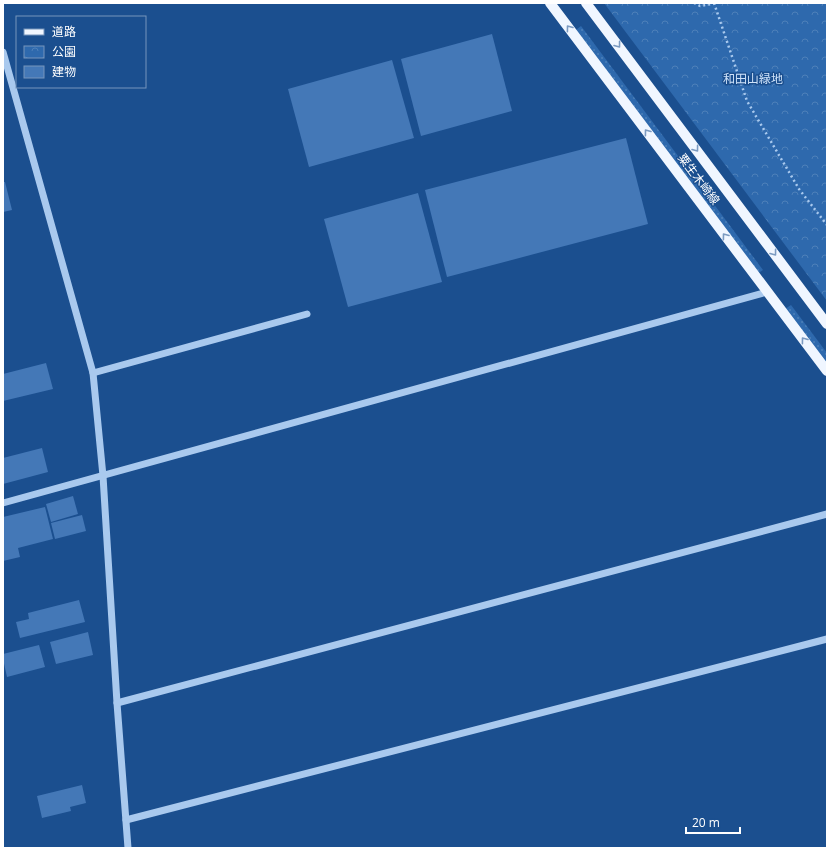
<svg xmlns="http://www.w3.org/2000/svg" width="830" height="851" font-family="'Open Sans','Noto Sans JP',sans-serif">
<defs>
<pattern id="grass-dots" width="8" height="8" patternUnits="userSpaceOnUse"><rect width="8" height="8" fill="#2e69ad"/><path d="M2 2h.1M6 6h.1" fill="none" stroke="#4d80b9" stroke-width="1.8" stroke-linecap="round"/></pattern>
<pattern id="park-crowns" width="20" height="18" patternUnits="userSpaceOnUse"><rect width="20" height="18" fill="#2e69ad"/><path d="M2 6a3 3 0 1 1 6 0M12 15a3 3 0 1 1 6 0" fill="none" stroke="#4d80b9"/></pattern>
</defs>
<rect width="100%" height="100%" fill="#1b4f8f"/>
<!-- grass -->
<g fill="url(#grass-dots)">
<path d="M581 26 763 270 754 276 572 33Z"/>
<path d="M791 305 827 353V371L782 311Z"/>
</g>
<!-- park -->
<path fill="url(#park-crowns)" d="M604 3H827V301Z"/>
<!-- building -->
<g fill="#4478b7">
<path d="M492 34 512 111 421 136 401 59Z"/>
<path d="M392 60 414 138 309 167 288 89Z"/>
<path d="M626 138 648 224 447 277 425 190Z"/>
<path d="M3 182H5L12 210 3 212Z"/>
<path d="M418 193 442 282 348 307 324 219Z"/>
<path d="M46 363 53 389 3 401V374Z"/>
<path d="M42 448 48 472 3 484V458Z"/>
<path d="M73 496 78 514 51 522 46 504Z"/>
<path d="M45 507 53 539 18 548 20 557 3 561V517Z"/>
<path d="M82 515 86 531 55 539 51 523Z"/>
<path d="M79 600 85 622 20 638 16 622 29 619 28 613Z"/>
<path d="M88 632 93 655 56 664 50 642Z"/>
<path d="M39 645 45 667 7 677 3 659V654Z"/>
<path d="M82 785 86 803 70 807 71 811 42 818 37 796Z"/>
</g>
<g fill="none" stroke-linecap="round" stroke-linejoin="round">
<!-- path -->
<g stroke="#a9c9ee" stroke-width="2.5" stroke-dasharray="2 3" stroke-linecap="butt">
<path d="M694 3 700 6 717 3"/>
<path d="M714 3 747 101 799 189 827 225"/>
</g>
<!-- minor -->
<g stroke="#a9c9ee" stroke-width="7">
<path d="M3 52 93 373 103 476 117 703 128 848"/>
<path d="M93 373 307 314"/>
<path d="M3 503 767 292"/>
<path d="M117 703 827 514"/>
<path d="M126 820 827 639"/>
</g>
<!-- major -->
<g stroke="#f0f6ff" stroke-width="10">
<path d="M550 3 827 371"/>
<path d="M586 3 827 324"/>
</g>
</g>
<!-- one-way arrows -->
<defs><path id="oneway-chevron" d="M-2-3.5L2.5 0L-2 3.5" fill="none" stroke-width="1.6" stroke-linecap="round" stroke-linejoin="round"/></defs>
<g stroke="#7b9ac1">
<use href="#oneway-chevron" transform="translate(569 28) rotate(-127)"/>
<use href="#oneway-chevron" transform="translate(618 45) rotate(53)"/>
<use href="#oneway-chevron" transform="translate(647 132) rotate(-127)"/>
<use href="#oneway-chevron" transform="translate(696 149) rotate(53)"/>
<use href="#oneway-chevron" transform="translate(725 236) rotate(-127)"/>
<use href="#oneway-chevron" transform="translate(774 253) rotate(53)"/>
<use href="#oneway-chevron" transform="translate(804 340) rotate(-127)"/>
</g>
<g text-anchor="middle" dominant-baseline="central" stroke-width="3" stroke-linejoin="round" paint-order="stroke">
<!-- park labels -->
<g font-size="12" fill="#cfe3fa" stroke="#1b4f8f">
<text x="753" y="78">和田山緑地</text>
</g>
<!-- street labels -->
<g font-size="12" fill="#fff" stroke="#1b4f8f">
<text transform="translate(699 179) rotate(53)">粟生木崎線</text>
</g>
</g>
<!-- border -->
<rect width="830" height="851" fill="none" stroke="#ffffff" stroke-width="8"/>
<!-- legend -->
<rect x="16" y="16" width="130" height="72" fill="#1b4f8f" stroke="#7695bc"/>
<rect x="24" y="29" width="20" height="6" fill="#f0f6ff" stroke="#7695bc"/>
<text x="52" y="36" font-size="12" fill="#ffffff">道路</text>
<rect x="24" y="46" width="20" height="12" fill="url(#park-crowns)" stroke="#7695bc"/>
<text x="52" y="56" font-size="12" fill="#ffffff">公園</text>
<rect x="24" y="66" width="20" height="12" fill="#4478b7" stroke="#7695bc"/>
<text x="52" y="76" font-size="12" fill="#ffffff">建物</text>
<!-- scale -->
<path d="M686 827v6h54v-6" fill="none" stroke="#ffffff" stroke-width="2"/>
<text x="692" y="827" font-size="12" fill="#ffffff" stroke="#1b4f8f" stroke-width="3" paint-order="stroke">20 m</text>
</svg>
